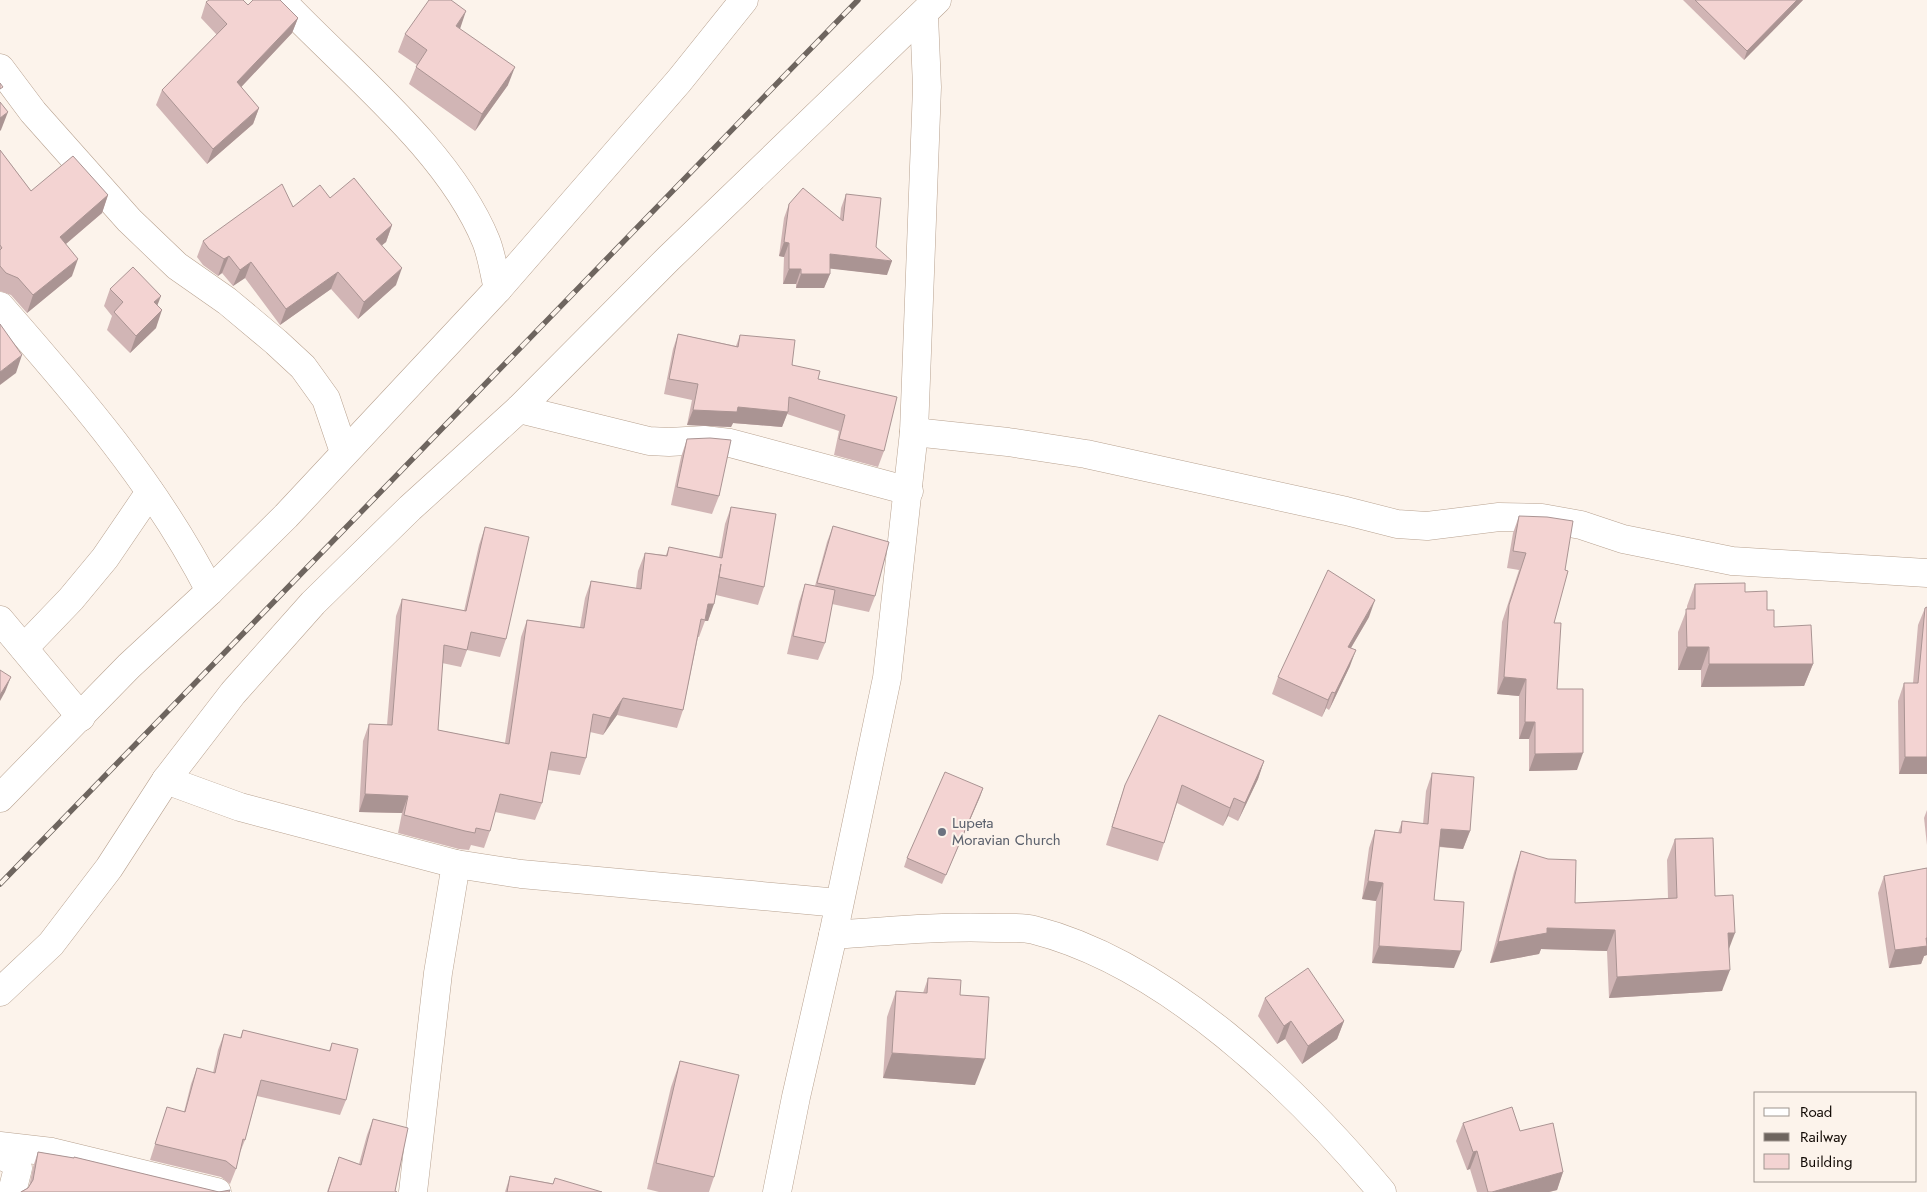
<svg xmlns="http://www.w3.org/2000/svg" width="1927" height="1192" font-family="Jost,sans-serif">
<rect width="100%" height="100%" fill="#fcf3eb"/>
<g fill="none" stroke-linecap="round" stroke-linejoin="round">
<!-- minor casing -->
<g stroke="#b8a290" stroke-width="29">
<g id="minor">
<path d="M281 0C348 71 449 150 486 241 492 256 494 273 498 289"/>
<path d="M0 68 33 112 129 220 177 266 227 301 276 342 303 367 326 399 344 452"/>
<path d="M0 306C78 395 156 485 210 591"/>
<path d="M519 409 649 441 669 442 704 440 730 443 909 491"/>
<path d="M914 432 1008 442 1086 454 1346 511 1397 524 1427 526 1499 517 1542 518 1581 525 1623 539 1732 561 1927 573"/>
<path d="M0 620 81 717"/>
<path d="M24 648 71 599 105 558 150 492"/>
<path d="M166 780 240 807 456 864 521 874 839 903"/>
<path d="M0 798 129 666 210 591 286 516 498 289 679 81 744 0"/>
<path d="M833 935C887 931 942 926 996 928 1008 928 1022 927 1034 930 1167 964 1296 1089 1382 1192"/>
<path d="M0 992 51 944 109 868 166 780 233 693 313 603 410 508 519 409 668 259 937 0"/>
<path d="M0 1146 52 1152 217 1192"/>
<path d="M0 1155 15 1162 18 1168 12 1192"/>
<path d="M413 1192 438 973 456 864"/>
<path d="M777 1192 796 1097 833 935 887 678 914 432 927 87 924 15"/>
</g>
</g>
<!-- minor -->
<use href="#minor" stroke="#fff" stroke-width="28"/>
<!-- rail casing -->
<g stroke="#6e655f" stroke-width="5.5">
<path id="rail" d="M0 884 858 0"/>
</g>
<!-- rail -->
<use href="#rail" stroke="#fcf3eb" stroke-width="4" stroke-dasharray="11" stroke-linecap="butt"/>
</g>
<!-- wall -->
<g fill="#d1b5b5">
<path d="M1683 0H1803L1744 60Z"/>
<path d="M206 2 248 5 298 18 292 33 241 87 259 108 253 124 207 164 156 105 162 90 217 35 201 18Z"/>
<path d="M460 29 508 85 475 131 409 84 417 65 398 52 405 34Z"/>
<path d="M0 150 31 191 108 195 102 213 66 244 72 276 27 313 11 295 0 291Z"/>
<path d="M846 194 876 247 887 275 830 268V274L824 288H796V284H783L784 257 779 256 784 218 789 204 840 218 841 208Z"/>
<path d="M330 198 392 225 386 242 382 245 396 285 358 319 331 289 280 325 245 278 233 286 222 273 218 276 203 265 197 257 203 241 293 207Z"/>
<path d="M110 289 158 305 156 328 130 353 107 330 112 316 104 306Z"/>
<path d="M678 334 736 346 740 335 818 379 884 451 878 467 834 455 839 431 787 414 782 427 733 423 731 427 687 425 692 400 664 394 673 349Z"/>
<path d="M687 439 719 496 712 514 671 505 681 457Z"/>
<path d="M731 507 764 587 758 605 716 595 708 621H705L699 637H698L683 710 677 728 617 715 603 735 590 732 586 758 580 775 548 770 542 803 535 820 495 812 490 831 484 848 471 845 469 850 459 849 398 833 402 813 359 812 363 741 369 724 387 725 396 616 402 599 464 611 479 545 485 527 506 639 500 657 467 650 461 667 442 663 438 730 505 743 521 637 527 620 580 627 585 598 591 581 636 588 638 571 645 553 666 555 669 547 719 557 725 524Z"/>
<path d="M1519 516 1554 623 1557 689 1577 770 1529 771V739H1519V696L1497 694 1502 622 1519 570 1507 568 1513 533Z"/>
<path d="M833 526 875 596 869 612 832 604 825 643 818 660 787 654 799 602 805 584 815 586 827 542Z"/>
<path d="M1695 584 1745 592 1767 610 1774 627 1813 664 1804 686 1701 687V670H1678V632L1687 609V606Z"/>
<path d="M1927 607V774H1899L1898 701 1904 683H1913L1918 625 1925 608Z"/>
<path d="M1369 617 1351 648 1350 666 1329 710 1326 708 1322 717 1272 694 1278 677Z"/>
<path d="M1264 761 1258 779 1238 821 1228 816 1223 826 1177 803 1164 843 1158 861 1106 845 1119 803 1125 785Z"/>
<path d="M1432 773 1470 831 1463 849 1439 847 1434 900 1454 968 1372 963 1376 901 1362 899 1369 848 1375 830 1398 833 1402 821 1423 824 1426 791Z"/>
<path d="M983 788 942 884 904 867 907 858Z"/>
<path d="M1927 810V845L1924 818Z"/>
<path d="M1675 839 1715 896 1729 949 1722 991 1609 998 1607 951 1541 949 1539 954 1490 963 1514 872 1521 851 1575 903 1668 898 1667 860Z"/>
<path d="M1927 868V955L1924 956 1921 964 1889 968 1878 893 1884 876Z"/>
<path d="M928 978 960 995 975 1085 883 1078 887 1017 896 991 923 993Z"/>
<path d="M1265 998 1344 1021 1337 1039 1302 1064 1285 1039 1277 1044 1258 1016Z"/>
<path d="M243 1030 329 1051 332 1043 346 1100 340 1115 257 1096 245 1140 239 1155 236 1169 230 1184 221 1177 150 1160 167 1107 184 1112 191 1084 197 1068 213 1073 218 1050 224 1034 240 1038Z"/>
<path d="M680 1061 714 1177 709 1192H659L647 1189 671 1087Z"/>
<path d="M373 1119 395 1191 397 1192H327L339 1157 359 1164 367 1135Z"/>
<path d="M1463 1123 1520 1131 1563 1172 1557 1190 1549 1192H1477L1470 1169 1467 1170 1456 1141Z"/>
<path d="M38 1152 74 1158V1157L219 1192 230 1190 229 1192H20L29 1187 33 1167Z"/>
<path d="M510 1176 602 1192H505Z"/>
</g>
<!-- shaded-wall -->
<g fill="#aa9493">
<path d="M1797 0H1803L1744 60 1747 51Z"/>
<path d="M466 11 460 29 456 26Z"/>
<path d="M298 18 292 33 231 98 237 82Z"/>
<path d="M515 67 508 85 475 131 482 114Z"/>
<path d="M259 108 253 124 207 164 213 149Z"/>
<path d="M8 112 1 130 0 131V118Z"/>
<path d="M108 195 102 213 54 254 60 237Z"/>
<path d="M392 225 386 242 370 255 376 239Z"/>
<path d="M784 242 789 243 784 257 779 256Z"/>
<path d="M830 254 892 261 887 275 825 268Z"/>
<path d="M229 256 222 273 218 276 224 259Z"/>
<path d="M78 259 72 276 27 313 33 295Z"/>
<path d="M251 262 245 278 233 286 240 270Z"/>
<path d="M402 268 396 285 358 319 364 302Z"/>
<path d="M789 269H801L796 284H783Z"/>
<path d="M338 272 331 289 280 325 286 309Z"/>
<path d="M801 274H830L824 288H796Z"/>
<path d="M161 296 154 314V302Z"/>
<path d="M162 310 156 328 130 353 136 336Z"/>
<path d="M22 355 16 373 0 385V372Z"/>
<path d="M738 407 788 412 782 427 733 423 731 427 687 425 693 410Z"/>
<path d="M1375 600 1369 617 1342 663 1348 647Z"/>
<path d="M708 604H714L708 621H705Z"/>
<path d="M1687 647H1709L1701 670H1678Z"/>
<path d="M1356 650 1350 666 1329 710 1335 693Z"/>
<path d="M1709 664H1813L1804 686 1701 687Z"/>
<path d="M11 677 5 692 0 701V695Z"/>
<path d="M1504 677 1526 679 1519 696 1497 694Z"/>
<path d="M1332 692 1326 708 1322 717 1328 700Z"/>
<path d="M623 698 617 715 603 735 610 718Z"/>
<path d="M1525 722H1535L1529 739H1519Z"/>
<path d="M1583 753 1577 770 1529 771 1535 754Z"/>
<path d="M1905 757H1927V774H1899Z"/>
<path d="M1264 761 1258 779 1238 821 1245 803Z"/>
<path d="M983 788 980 797 942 884 946 875Z"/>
<path d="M365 794 408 796 402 813 359 812Z"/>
<path d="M1234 798 1228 816 1223 826 1230 808Z"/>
<path d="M1441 829 1470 831 1463 849 1434 846Z"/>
<path d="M1368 881 1383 883 1376 901 1362 899Z"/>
<path d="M1547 928 1615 930 1607 951 1541 949 1539 954 1490 963 1498 942Z"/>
<path d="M1728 933H1735L1727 954Z"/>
<path d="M1927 938V955L1924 956 1921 964 1889 968 1895 950Z"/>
<path d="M1379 946 1461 951 1454 968 1372 963Z"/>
<path d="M1730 970 1722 991 1609 998 1617 977Z"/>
<path d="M1291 1021 1285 1039 1277 1044 1284 1026Z"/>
<path d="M1344 1021 1337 1039 1302 1064 1308 1046Z"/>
<path d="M892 1053 985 1059 975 1085 883 1078Z"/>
<path d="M1477 1151 1470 1169 1467 1170 1473 1152Z"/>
<path d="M1563 1172 1557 1190 1549 1192H1492Z"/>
</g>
<!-- building -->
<g fill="#f3d3d2" stroke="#aa9493">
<path d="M209 0H243L248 5 253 0H280L298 18 237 82 259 108 213 149 162 90 227 24 206 2Z"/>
<path d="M429 0H451L466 11 456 26 515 67 482 114 416 67 427 50 405 34Z"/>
<path d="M1695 0H1797L1747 51Z"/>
<path d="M0 83 3 87 0 89Z"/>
<path d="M0 102 8 112 0 118Z"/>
<path d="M0 150 31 191 73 156 108 195 60 237 78 259 33 295 18 278 6 273 0 266V250L2 248 0 245Z"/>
<path d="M354 178 392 225 376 239 402 268 364 302 338 272 286 309 251 262 240 270 229 256 224 259 209 249 203 241 282 184 293 207 320 185 330 198Z"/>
<path d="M803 188 843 221 846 194 881 198 876 247 892 261 830 254V274H801V269H789V243L784 242 789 204Z"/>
<path d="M133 267 161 296 154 302 162 310 136 336 114 312 123 302 110 289Z"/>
<path d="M0 324 22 355 0 372Z"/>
<path d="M678 334 738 347 740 335 795 340 792 365 820 371 818 379 897 397 884 451 839 439 845 415 789 397 788 412 738 407 737 412 693 410 698 384 669 379Z"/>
<path d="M710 438 731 440 719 496 677 487 687 439Z"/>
<path d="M731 507 776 514 764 587 719 577 721 564 714 604H708L705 620 701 619 683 710 623 698 610 718 593 714 586 758 551 752 542 803 500 794 490 831 476 828 475 833 465 831 404 815 408 796 365 794 369 724 392 725 402 599 466 611 485 527 529 537 506 639 471 632 467 650 444 645 438 730 509 744 527 620 584 628 591 581 641 589 645 553 667 556 669 547 722 558Z"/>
<path d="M1519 516 1547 517 1573 521 1565 570 1568 571 1554 623H1561L1557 689H1583V753L1535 754V722H1525L1526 679 1504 677 1509 605 1526 553 1513 551Z"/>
<path d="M833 526 889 542 875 596 817 583Z"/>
<path d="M1328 570 1375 600 1348 647 1356 650 1335 693 1332 692 1328 700 1278 677Z"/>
<path d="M1745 583V592L1767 591V610H1774V627L1811 625 1813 664H1709V647H1687L1686 609H1695V584Z"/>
<path d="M805 584 835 590 825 643 793 636Z"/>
<path d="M1927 607V757H1905L1904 683H1918L1925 608Z"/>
<path d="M0 670 11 677 0 695Z"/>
<path d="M1159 715 1264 761 1245 803 1234 798 1230 808 1182 785 1164 843 1112 827 1125 785Z"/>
<path d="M945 772 983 788 946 875 907 858Z"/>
<path d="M1432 773 1474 777 1470 831 1441 829 1434 900 1464 902 1461 951 1379 946 1383 883 1368 881 1375 830 1401 833 1402 821 1428 824Z"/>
<path d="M1713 838 1715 896 1733 895 1735 933H1728L1730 970 1617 977 1615 930 1547 928V933L1498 942 1521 851 1548 859 1576 860 1575 903 1677 898 1675 839Z"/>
<path d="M1927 868V938H1926L1927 946 1895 950 1884 876Z"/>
<path d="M1308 968 1344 1021 1308 1046 1291 1021 1284 1026 1265 998Z"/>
<path d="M928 978 961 980 960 995 989 997 985 1059 892 1053 896 991 927 993Z"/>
<path d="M243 1030 330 1051 332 1043 358 1049 346 1100 261 1080 245 1140 243 1139 236 1169 226 1161 155 1144 167 1107 185 1112 197 1068 215 1073 224 1034 241 1038Z"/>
<path d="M680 1061 739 1075 714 1177 656 1163Z"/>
<path d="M1512 1107 1520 1131 1553 1123 1563 1172 1492 1192H1488L1477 1151 1473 1152 1463 1123Z"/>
<path d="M373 1119 408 1128 395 1191 397 1192H328L339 1157 361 1165Z"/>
<path d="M38 1152 74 1158V1157L219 1192 230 1190 229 1192H21L28 1188 33 1180Z"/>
<path d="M510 1176 553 1184 555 1178 602 1192H507Z"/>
</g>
<!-- markers -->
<circle fill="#6b7280" stroke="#fcf3eb" stroke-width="2" cx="942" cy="832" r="5"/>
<g text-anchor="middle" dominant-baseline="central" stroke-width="4" stroke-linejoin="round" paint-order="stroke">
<!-- worship labels -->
<g font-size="15" fill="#5b616d" stroke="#fcf3eb" text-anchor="start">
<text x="952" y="823">Lupeta<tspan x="952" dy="17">Moravian Church</tspan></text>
</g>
</g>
<!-- legend -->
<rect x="1754" y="1092" width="162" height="90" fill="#fcf3eb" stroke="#9e968f"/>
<rect x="1764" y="1108" width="25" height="8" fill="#ffffff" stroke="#9e968f"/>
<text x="1800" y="1117" font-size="15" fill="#120a05">Road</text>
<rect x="1764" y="1133" width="25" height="8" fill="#6e655f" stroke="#9e968f"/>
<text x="1800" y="1142" font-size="15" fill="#120a05">Railway</text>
<rect x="1764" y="1154" width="25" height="15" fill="#f3d3d2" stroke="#9e968f"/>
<text x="1800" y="1167" font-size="15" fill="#120a05">Building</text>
</svg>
